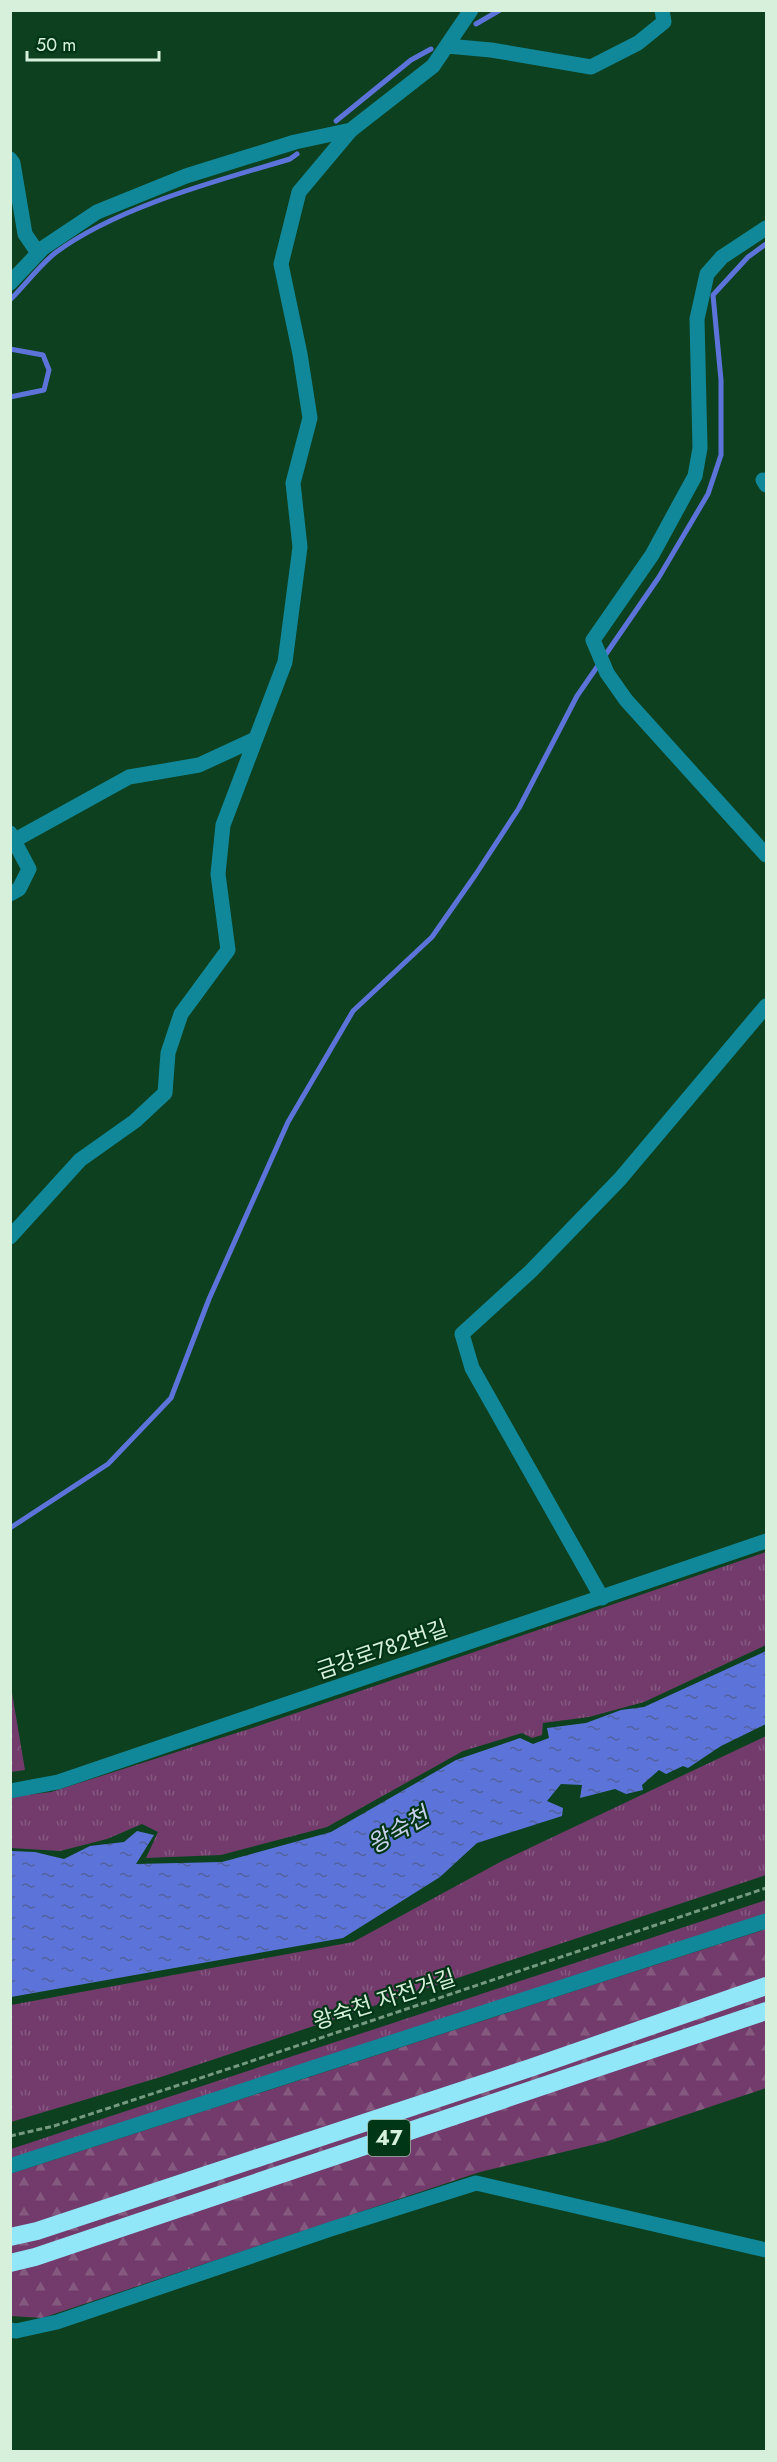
<svg xmlns="http://www.w3.org/2000/svg" width="777" height="2462" font-family="Jost,'Noto Sans KR',sans-serif">
<defs>
<pattern id="grass-tufts" width="24" height="20" patternUnits="userSpaceOnUse" patternTransform="scale(1.5)"><rect width="24" height="20" fill="#723b6c"/><path d="M3 7l-1-3M5 7V3M7 7l1-3M15 17l-1-3M17 17v-4M19 17l1-3" fill="none" stroke="#855880"/></pattern>
<pattern id="forest-firs" width="22" height="20" patternUnits="userSpaceOnUse" patternTransform="scale(1.5)"><rect width="22" height="20" fill="#723b6c"/><path d="M5 1l3.5 6h-7zM16 11l3.5 6h-7z" fill="#855880"/></pattern>
<pattern id="park-crowns" width="20" height="18" patternUnits="userSpaceOnUse" patternTransform="scale(1.5)"><rect width="20" height="18" fill="#723b6c"/><path d="M2 6a3 3 0 1 1 6 0M12 15a3 3 0 1 1 6 0" fill="none" stroke="#855880"/></pattern>
<pattern id="water-ripples" width="26" height="14" patternUnits="userSpaceOnUse" patternTransform="scale(1.5)"><rect width="26" height="14" fill="#5c74d9"/><path d="M2 4q2-2 4 0t4 0M15 11q2-2 4 0t4 0" fill="none" stroke="#51629d"/></pattern>
</defs>
<rect width="100%" height="100%" fill="#0d401f"/>
<!-- grass -->
<g fill="url(#grass-tufts)">
<path d="M766 1552V1645L644 1702 589 1717 543 1723 542 1735 532 1738 522 1733 463 1751 327 1827 221 1855 146 1858 158 1832 142 1824 107 1839 60 1851 11 1848 10 1797 51 1792 258 1726Z"/>
<path d="M766 1736V1875L164 2076 11 2122V2005L353 1942 502 1861Z"/>
<path d="M766 1900V1915L11 2160V2149Z"/>
</g>
<!-- forest -->
<path fill="url(#forest-firs)" d="M766 1929V2088L605 2142 480 2172 42 2318 11 2316 10 2174Z"/>
<!-- park -->
<path fill="url(#park-crowns)" d="M11 1687 25 1770 11 1772H10Z"/>
<!-- water -->
<path fill="url(#water-ripples)" d="M766 1651V1724L721 1746 688 1768 683 1766 666 1774 659 1770 642 1785 643 1790 626 1794 615 1789 580 1798 582 1785 561 1784 547 1801 563 1808 562 1816 477 1843 440 1877 343 1938 11 1997V1851L35 1852 64 1859 90 1846 124 1842 137 1831 154 1835 136 1864 222 1862 331 1832 456 1760 520 1738 533 1744 549 1738 547 1728 586 1723 621 1710 644 1707Z"/>
<g fill="none" stroke-linecap="round" stroke-linejoin="round">
<!-- stream -->
<g stroke="#5c74d9" stroke-width="5">
<path d="M476 24 500 10"/>
<path d="M336 121 411 60 431 49"/>
<path d="M10 300C25 285 39 266 55 253 117 207 216 181 290 159L297 154"/>
<path d="M10 349 43 355 49 370 44 390 10 397"/>
<path d="M10 1528 108 1464 171 1398 209 1299 288 1122 353 1011 432 937 476 874 519 808 577 696 659 577 708 494 721 455V380L713 295 748 257 766 244"/>
</g>
<!-- path -->
<path stroke="#749a7f" stroke-width="3" stroke-dasharray="6 3" stroke-linecap="butt" d="M10 2136 54 2126 240 2065 766 1888"/>
<!-- minor -->
<g stroke="#11889a" stroke-width="15">
<path d="M447 46 491 50 591 67 638 43 664 22 662 10"/>
<path d="M10 159 13 163 25 234 38 253"/>
<path d="M766 228 722 257 707 274 697 319 700 448 695 476 652 555 593 640 607 673 626 700 766 855"/>
<path d="M10 283 43 248 97 212 186 176 295 142 351 130 433 66 471 10"/>
<path d="M763 480 766 485"/>
<path d="M10 833 29 869 19 889 10 894"/>
<path d="M15 840 129 777 199 765 253 740"/>
<path d="M10 1237 80 1160 135 1121 165 1093 168 1053 181 1014 228 950 218 874 223 825 285 662 300 547 293 483 310 418 300 354 281 264 299 192 351 130"/>
<path d="M602 1598 472 1368 462 1334 531 1271 620 1179 766 1006"/>
<path d="M10 1791 58 1782 766 1541"/>
<path d="M10 2166 766 1921"/>
<path d="M10 2330 16 2331 57 2322 331 2229 476 2183 766 2250"/>
</g>
<!-- highway -->
<g stroke="#91e7f8" stroke-width="18">
<path d="M10 2237 37 2231 530 2068 766 1986"/>
<path d="M10 2263 35 2257 766 2011"/>
</g>
</g>
<g text-anchor="middle" dominant-baseline="central" stroke-width="4.5" stroke-linejoin="round" paint-order="stroke">
<!-- shield labels -->
<rect fill="#003515" stroke="#96b8a0" stroke-width="1.5" x="368" y="2120" width="42" height="36" rx="4.5"/>
<g font-size="21" font-weight="bold" fill="#d6f0db">
<text x="389" y="2138">47</text>
</g>
<!-- street labels -->
<g font-size="22" fill="#d6f0db" stroke="#003515">
<text transform="translate(382 1649) rotate(-19)">금강로782번길</text>
<text transform="translate(384 1999) rotate(-18)">왕숙천 자전거길</text>
</g>
<!-- water labels -->
<g font-size="24" font-style="italic" fill="#c7cfe9" stroke="#003515">
<text transform="translate(398 1830) rotate(-30)">왕숙천</text>
</g>
</g>
<!-- border -->
<rect width="777" height="2462" fill="none" stroke="#d6f0db" stroke-width="24"/>
<!-- scale -->
<path d="M27 51v9h132v-9" fill="none" stroke="#d6f0db" stroke-width="3"/>
<text x="36" y="51" font-size="18" fill="#d6f0db" stroke="#003515" stroke-width="4.5" paint-order="stroke">50 m</text>
</svg>
